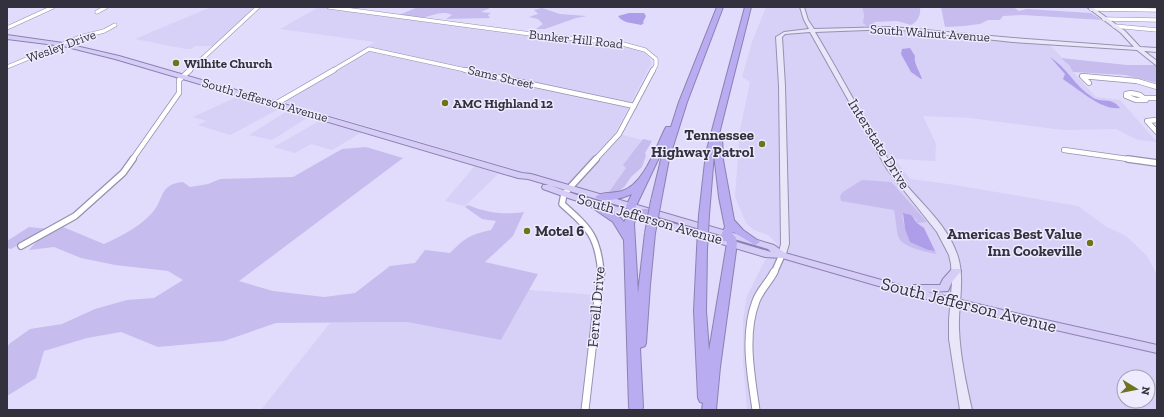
<svg xmlns="http://www.w3.org/2000/svg" width="1164" height="417" font-family="'Zilla Slab',serif">
<rect width="100%" height="100%" fill="#e1dcfc"/>
<!-- built -->
<g fill="#d7d0f7" fill-rule="evenodd">
<path d="M211 7H257L216 46H195L191 49H186L135 39Z"/>
<path d="M319 7 351 10 534 36 623 45 643 51 650 59 651 64 615 133 642 140 624 165 626 168 606 196 277 100 375 42 280 29Z"/>
<path d="M766 7H862L864 14 863 18 867 26 1048 43 1069 65 1073 72 1096 97 1120 100 1157 142 1138 140 1116 129 1063 130 970 118 923 116 936 144 935 161 895 159 910 179 948 184 1078 206 1105 226 1126 236 1147 256 1157 275V410H747L743 361V320L747 296 764 262 777 244 768 235 754 230 746 223 735 197 740 130 750 82 742 77 752 42ZM1124 377H1148V401H1124Z"/>
<path d="M239 96 281 108 230 135 198 125 206 121 193 117Z"/>
<path d="M289 110 310 116 272 140 249 135Z"/>
<path d="M321 120 362 132 332 150 311 144 295 153 274 147Z"/>
<path d="M475 166 498 174 465 206 445 201Z"/>
<path d="M529 290 596 295 581 410H261L330 323 407 322 501 340Z"/>
</g>
<!-- green -->
<g fill="#c6bdee">
<path d="M418 7H489L490 8 481 12 491 13 488 15 490 18 446 19 452 15C442 10 432 16 422 18 415 19 406 16 399 15Z"/>
<path d="M862 7H920C921 15 918 21 911 25L897 21 873 22 878 25 867 26 863 23 864 14Z"/>
<path d="M941 7H1013L1019 11 1027 9 1091 13 1102 20 1023 15 1003 16 1000 20H988L980 24 964 26 945 27Z"/>
<path d="M542 8 560 14 587 16 576 18 545 29H536L543 24 538 19 529 17 538 14 534 10Z"/>
<path d="M1061 58 1127 65H1155L1157 67V83L1125 75 1073 72 1069 65Z"/>
<path d="M643 139 652 141 645 153 646 156 642 167 631 177 625 186 616 194 606 196 626 168 623 165Z"/>
<path d="M366 147 403 158 239 281 273 291 324 297 355 293 390 266 415 263 425 250 450 253C465 238 469 235 491 230L496 221 482 219 465 207 468 205C487 213 504 215 524 212L513 236 485 262 538 274 501 340 407 322 276 323 224 341 158 347 121 332 87 338 44 351 36 378 7 396V348L9 344 30 329 62 324 95 309 127 300 154 298 183 280 168 271 115 265 81 258 54 247 29 250 38 240 63 227 104 244C121 236 138 228 151 214 165 200 158 184 183 182L190 187 208 184 220 179 293 177 342 149Z"/>
<path d="M862 180 891 182 895 186 927 222 917 223 916 219 902 215 905 229 928 250 935 251 937 254C927 252 904 248 899 238 896 231 896 218 894 210L841 201 840 196 843 192Z"/>
<path d="M29 227 49 229 11 249 7 248V241Z"/>
</g>
<!-- water -->
<g fill="#ae9eea">
<path d="M629 13H644L646 16 643 22 644 23 641 25C633 23 622 23 618 16Z"/>
<path d="M910 48 915 56C913 62 920 72 922 79H921L911 72 901 54 902 49Z"/>
<path d="M1050 57C1067 68 1075 86 1092 97 1102 104 1111 96 1120 108 1103 111 1081 91 1067 82L1063 79 1065 74Z"/>
<path d="M903 213 911 215 917 223 924 228 935 251 928 250 910 242 905 229Z"/>
</g>
<g fill="none" stroke-linecap="round" stroke-linejoin="round">
<!-- street-far3 casing -->
<g stroke="#9691af" stroke-width="4.5">
<g id="street-far3">
<path d="M329 7 531 34 623 44 645 50 656 59V65L653 71"/>
<path d="M1091 9 1157 10"/>
<path d="M97 12 106 7"/>
<path d="M1104 19 1157 20"/>
<path d="M1114 26 1157 30"/>
<path d="M7 28 53 7"/>
<path d="M7 67 80 37 104 31 115 25"/>
<path d="M189 71 258 7"/>
<path d="M332 71 369 49 470 71"/>
</g>
</g>
<!-- street-far2 casing -->
<g stroke="#9691af" stroke-width="6">
<g id="street-far2">
<path d="M465 70 634 106"/>
<path d="M1089 83 1082 76 1137 81 1157 87"/>
<path d="M1131 93 1140 95 1146 100H1136L1126 96V94Z"/>
<path d="M1145 98H1157"/>
<path d="M277 103 334 70"/>
<path d="M1157 120 1147 121 1157 132"/>
<path d="M1064 150 1135 160"/>
<path d="M132 160 179 93V80L190 70"/>
<path d="M595 160 619 134 653 70"/>
</g>
</g>
<!-- street-far1 casing -->
<g stroke="#9691af" stroke-width="8">
<g id="street-far1">
<path d="M596 159 564 194 562 204C589 228 598 236 601 273"/>
<path d="M1128 159 1157 163"/>
<path d="M21 246 75 216 123 173 133 159"/>
<path d="M774 273 782 255"/>
</g>
</g>
<!-- street casing -->
<g stroke="#9691af" stroke-width="9">
<g id="street">
<path d="M585 410 601 272"/>
<path d="M756 410C751 375 743 335 756 301 760 290 769 282 774 272"/>
</g>
</g>
<!-- secondary casing -->
<g stroke="#9691af" stroke-width="2">
<path id="secondary" d="M800 7H804L808 20 814 29 892 27 1013 38 1134 47 1121 33 1087 7H1092L1125 31 1140 47 1157 48V52L1144 51 1157 61V66L1137 50 1013 42 892 29 815 32C842 77 866 124 894 169 914 199 947 221 958 257 965 280 958 305 959 329 960 356 966 383 972 410H960L949 339V320L952 282 951 264 949 255 937 232 887 169 810 32 785 34 782 37 785 86 789 244 785 257H779L778 255 781 244 779 86 776 37 784 32 809 29 804 20Z"/>
</g>
<!-- primary casing -->
<g stroke="#8b81b2" stroke-width="2">
<path id="primary" d="M7 35 63 43 119 56 522 173 531 174 774 245 785 253 910 288 914 285H940L943 279 952 269H960L961 271 952 282 948 291 928 292 1015 313 1157 345V353L968 310 875 285 782 258 765 257 571 199 543 189 542 187 543 185H549L577 195 771 252 768 249 528 179 518 178 115 59 63 46 7 39Z"/>
</g>
<!-- highway casing -->
<g stroke="#8b81b2" stroke-width="2">
<g id="highway">
<path d="M717 7H723L687 102 669 159 661 201 656 204 651 201 664 147 636 206V209H649L654 212 649 215H639L636 217 634 224 638 293 645 233 650 230 655 233 650 285 646 343 645 346 640 348 643 407 642 410H630L629 407 624 240 613 222 584 202 589 199C602 202 616 212 624 222L628 215 626 206 632 194C623 198 603 204 595 197 601 191 614 194 622 191 644 184 655 149 665 129L666 127H671L679 102Z"/>
<path d="M745 7H751L719 134 722 136 723 160 734 220 743 230 760 242 755 245 733 232 732 233 736 238 737 243 720 367 716 410H702L703 403 700 402 698 398 694 311 697 249 698 247H706L707 249 706 311 709 351 727 243 726 241H713L712 239 713 237 721 235 725 227 719 197 714 154 709 215 704 218 699 215 706 153Z"/>
</g>
</g>
<!-- street-far3 -->
<use href="#street-far3" stroke="#fff" stroke-width="3.5"/>
<!-- street-far2 -->
<use href="#street-far2" stroke="#fff" stroke-width="4.5"/>
<!-- street-far1 -->
<use href="#street-far1" stroke="#fff" stroke-width="5.5"/>
<!-- street -->
<use href="#street" stroke="#fff" stroke-width="7"/>
<!-- secondary -->
<use href="#secondary" fill="#eae6fa" fill-rule="evenodd"/>
<!-- primary -->
<use href="#primary" fill="#d6cdf6" fill-rule="evenodd"/>
<!-- highway -->
<use href="#highway" fill="#baacf0" fill-rule="evenodd"/>
<!-- highway-bridge casing -->
<g stroke="#8b81b2" stroke-width="12" stroke-linecap="butt">
<g id="highway-bridge">
<path d="M650 233 656 201"/>
<path d="M702 249 704 215"/>
</g>
</g>
<!-- highway-bridge -->
<use href="#highway-bridge" stroke="#baacf0" stroke-width="10"/>
</g>
<!-- markers -->
<g fill="#6e741c" stroke="#eeebff" stroke-width="1.5">
<circle cx="176" cy="63" r="4"/>
<circle cx="445" cy="103" r="4"/>
<circle cx="762" cy="144" r="4"/>
<circle cx="527" cy="231" r="4"/>
<circle cx="1090" cy="243" r="4"/>
</g>
<g text-anchor="middle" dominant-baseline="central" stroke-width="3" stroke-linejoin="round" paint-order="stroke">
<!-- far-street labels -->
<g font-size="13" fill="#34313e" stroke="#eeebff">
<text transform="translate(930 33) rotate(4)">South Walnut Avenue</text>
<text transform="translate(576 39) rotate(6)">Bunker Hill Road</text>
<text transform="translate(61 46) rotate(-20)">Wesley Drive</text>
<text transform="translate(501 77) rotate(13)">Sams Street</text>
<text transform="translate(265 100) rotate(16)">South Jefferson Avenue</text>
</g>
<!-- far-poi labels -->
<g font-size="13" font-weight="bold" fill="#34313e" stroke="#eeebff" text-anchor="start">
<text x="184" y="63">Wilhite Church</text>
<text x="453" y="103">AMC Highland 12</text>
</g>
<!-- poi labels -->
<g font-size="15" font-weight="bold" fill="#34313e" stroke="#eeebff" text-anchor="end">
<text x="754" y="135">Tennessee<tspan x="754" dy="17">Highway Patrol</tspan></text>
<text x="535" y="231" text-anchor="start">Motel 6</text>
<text x="1082" y="234">Americas Best Value<tspan x="1082" dy="17">Inn Cookeville</tspan></text>
</g>
<!-- street labels -->
<g font-size="15" fill="#34313e" stroke="#eeebff">
<text transform="translate(879 144) rotate(58)">Interstate Drive</text>
<text transform="translate(650 219) rotate(16)">South Jefferson Avenue</text>
<text transform="translate(596 307) rotate(-85)">Ferrell Drive</text>
</g>
<!-- near-street labels -->
<g font-size="18" fill="#34313e" stroke="#eeebff">
<text transform="translate(969 305) rotate(14)">South Jefferson Avenue</text>
</g>
</g>
<!-- border -->
<rect width="1164" height="417" fill="none" stroke="#34313e" stroke-width="16"/>
<!-- north arrow -->
<g transform="translate(1136 389) rotate(100)"><circle r="19" fill="#eeebff" stroke="#a4a1b2"/>
<path d="M0-3L7 15L0 10L-7 15Z" fill="#6e741c"/>
<text y="-6" font-size="11" font-weight="bold" text-anchor="middle" fill="#34313e">N</text>
</g>
</svg>
